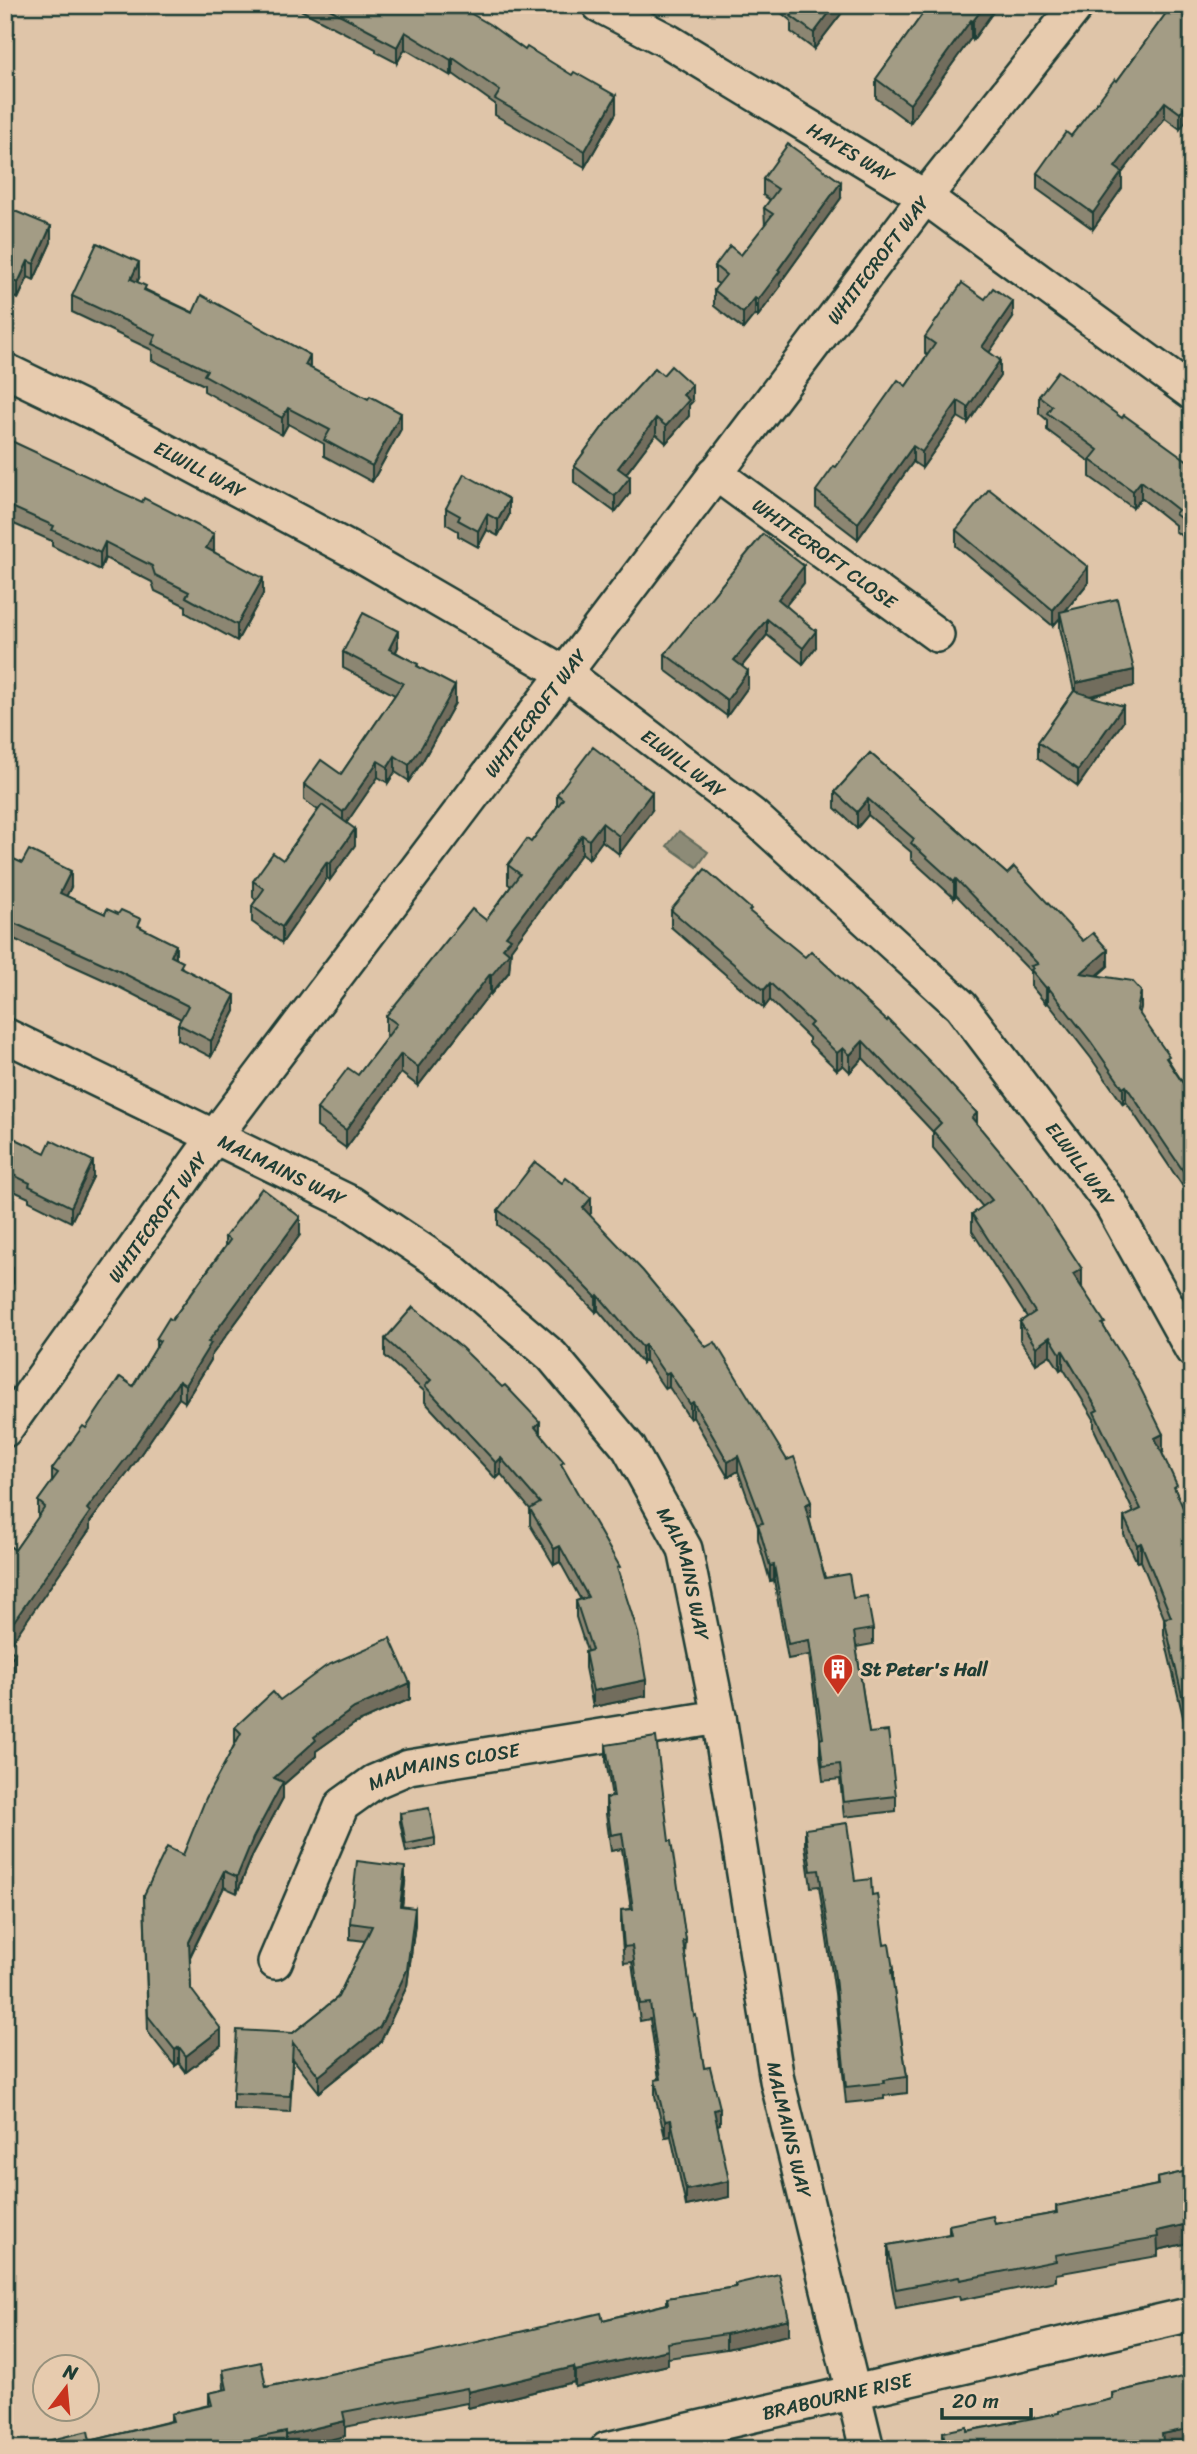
<svg xmlns="http://www.w3.org/2000/svg" width="1197" height="2454" font-family="Sriracha,sans-serif">
<rect width="100%" height="100%" fill="#dfc5a9"/>
<filter id="ink" filterUnits="userSpaceOnUse"><feTurbulence type="fractalNoise" baseFrequency=".0143" numOctaves="2"/><feDisplacementMap in="SourceGraphic" scale="14" xChannelSelector="R" yChannelSelector="G"/><feConvolveMatrix kernelMatrix="1 2 1 2 8 2 1 2 1" color-interpolation-filters="sRGB"/></filter>
<g filter="url(#ink)">
<!-- water -->
<path fill="#8d8b77" stroke="#616c5c" stroke-width="2" d="M679 831 708 852 697 867 667 846Z"/>
<g fill="none" stroke-linecap="round" stroke-linejoin="round">
<!-- minor casing -->
<g stroke="#1f3d34" stroke-width="38">
<g id="minor">
<path id="s1" d="M599 5 668 41 925 197 1192 393"/>
<path id="s2" d="M5 370 102 417 361 555 566 674 752 815 961 1006 1111 1204 1192 1350"/>
<path id="s3" d="M715 473 937 635"/>
<path id="s4" d="M5 1035 351 1203 450 1269 552 1356 629 1448 685 1549 719 1717 777 2080 867 2449"/>
<path id="s5" d="M5 1430 215 1136 925 197 1077 5"/>
<path id="s6" d="M275 1962 342 1805 374 1782 409 1767 719 1717"/>
<path id="s7" d="M607 2449 1192 2314"/>
</g>
</g>
<!-- minor -->
<use href="#minor" stroke="#e7cbae" stroke-width="33"/>
</g>
<!-- wall -->
<g fill="#8c8672" stroke="#1f3d34" stroke-width="2">
<path d="M291 5H456L616 113 585 167 495 115V104L453 74 451 76 405 49 397 63 376 52V49Z"/>
<path d="M777 5H848L814 49 791 32V21L779 11V6Z"/>
<path d="M929 5H998L973 40 971 38 910 123 876 98V79Z"/>
<path d="M1165 5H1192L1180 129 1165 118 1122 173V188L1093 229 1037 189V173L1071 136 1117 81 1165 15Z"/>
<path d="M763 179 841 198 780 283V287L758 316 755 314 743 329 714 306V290L719 284 715 282V266L741 255 765 225 764 208 770 200 763 195Z"/>
<path d="M5 207 51 242 34 280 28 277 18 299 5 293Z"/>
<path d="M139 278 137 282 146 290 310 368 401 429 372 482 324 456V444L288 424 282 435 204 391V385L152 360V350L72 312V296Z"/>
<path d="M1013 318 989 352 1000 376 968 423 958 417 922 468 913 462 858 539 816 507V491L906 386 927 355 925 353V337Z"/>
<path d="M1039 396 1122 418 1192 464V544L1175 531V525L1141 498 1133 508 1090 477V462L1047 430V420L1039 413Z"/>
<path d="M692 402 689 405V416L666 443 656 434 626 474 630 493 615 512 574 482V466L608 420Z"/>
<path d="M5 438 214 550 213 551 263 594 237 641 186 613V606L155 591 152 582 105 558 100 570 52 546V541L5 520Z"/>
<path d="M446 508 509 515 498 536 487 530 478 547 458 536V531L446 524Z"/>
<path d="M956 530 1088 583 1066 610 1134 686 1091 696 1123 722 1078 786 1038 758V742L1074 691 1060 628V618L1053 626 956 546Z"/>
<path d="M804 583 786 605 816 647 803 664 767 635 742 666 748 687 727 716 665 670V654Z"/>
<path d="M398 647 396 652 418 666 455 703 422 762 409 781 395 772 388 783 378 777 346 823 355 845 330 880 327 878 282 943 252 922V906L256 900 253 897V881L283 860 318 810 304 800V784L341 774 395 695 343 668V652Z"/>
<path d="M870 753 1083 941 1108 966 1097 976 1141 1007 1139 1014 1192 1097V1200L1126 1102 1123 1104 1091 1058 1048 1003 1046 1004 1031 986V972L956 895 954 898 911 859V852L868 815 857 828 835 808V792Z"/>
<path d="M557 794 652 810 619 854 602 841 589 859 582 853 511 949 509 972 491 994 490 993 418 1086 401 1073 346 1148 317 1127V1109L358 1075 388 1036 386 1034V1016L486 920 511 886 508 884V865L531 842 557 807Z"/>
<path d="M5 855 71 887 66 896 105 914 141 927 176 958 183 969 235 1011 211 1057 178 1040V1024L181 1019 111 983 5 935Z"/>
<path d="M671 910 751 913 977 1124 1082 1286 1081 1287 1105 1329 1163 1452H1162L1177 1495 1192 1528V1782L1185 1752V1735L1187 1734 1164 1635V1618L1141 1561 1137 1562 1124 1535V1517L1134 1513 1094 1429V1419L1063 1368 1060 1370 1050 1355 1036 1364 1020 1340V1322L1027 1317 972 1231V1214L983 1207 933 1148V1132L863 1058 850 1072 843 1065 837 1070 809 1043V1038L770 1000 764 1008 671 927Z"/>
<path d="M5 1134 93 1177 71 1222 29 1201V1198L5 1187Z"/>
<path d="M562 1183 591 1213 589 1215 811 1517 809 1518 825 1578 853 1598 873 1629V1644L856 1647 869 1733 896 1796V1811L844 1817 840 1779 823 1781 820 1754V1738L809 1655 788 1659 774 1580 770 1581 758 1539V1527L738 1471 728 1477 693 1417 690 1419 669 1387 665 1389 645 1360 642 1363 598 1310 596 1312 549 1264 498 1225V1210Z"/>
<path d="M300 1235 211 1356V1360L185 1402 179 1398 127 1474 90 1522V1529L7 1648 15 1671 5 1684V1547L15 1550 38 1518V1501L52 1482V1469L86 1428 133 1386 156 1348V1339L172 1320 225 1246V1237Z"/>
<path d="M385 1339 540 1433 564 1470 620 1578 646 1696 593 1707 585 1668V1652L587 1651 576 1617V1601L581 1600 560 1562 554 1565 530 1525V1509L501 1474 496 1479 425 1402V1392L385 1356Z"/>
<path d="M410 1699 354 1724 316 1751V1756L283 1785V1798L253 1854 237 1893 224 1887 190 1957 191 1989 221 2045 186 2072 179 2063 175 2066 148 2032 144 1895 183 1855 235 1743V1727L280 1700Z"/>
<path d="M606 1745 669 1841 686 1940 685 1956 694 2016 704 2068 720 2124 717 2125 729 2197 686 2206 671 2136 665 2137 655 2096V2080L659 2079 650 2019 640 2021 632 1962 624 1963 621 1926V1910L631 1909 622 1849 611 1851 606 1814V1798L612 1797 606 1761Z"/>
<path d="M400 1813 435 1838V1846L406 1852 400 1822Z"/>
<path d="M805 1829 855 1881 872 1895 884 1945 893 1969V1984L907 2077V2093L884 2096V2099L846 2103 835 1993 819 1886 811 1887 805 1845Z"/>
<path d="M405 1883 402 1906 415 1924 407 1986 380 2043 319 2092 293 2059 290 2112 233 2109V2093L293 2033 338 1997 365 1941 350 1939V1923Z"/>
<path d="M1192 2170V2242L1158 2250V2256L1056 2274V2281L960 2300 959 2296 896 2308 888 2264V2245L949 2234V2225L995 2224 1056 2213V2206L1157 2185V2178Z"/>
<path d="M735 2284 789 2335 726 2349 668 2358V2365L575 2387 574 2382 468 2408 467 2403 345 2427V2436L293 2449H286V2448L281 2449H14L90 2441 171 2421V2414L209 2405V2393L224 2390 223 2370 266 2387 603 2320 667 2304V2298L735 2287Z"/>
<path d="M1192 2375V2444L1169 2449H940L943 2448V2432L967 2431 1059 2413 1112 2399V2393Z"/>
</g>
<!-- shaded-wall -->
<g fill="#726d5d" stroke="#1f3d34" stroke-width="2">
<path d="M835 5H848L814 49V33Z"/>
<path d="M985 5H998L973 40V21Z"/>
<path d="M971 20V38L910 123V104Z"/>
<path d="M405 32V49L397 63V47Z"/>
<path d="M453 58V74L451 76V60Z"/>
<path d="M616 96V113L585 167V151Z"/>
<path d="M1192 97V113L1180 129V113Z"/>
<path d="M1165 102V118L1122 173V188L1093 229V213L1115 167Z"/>
<path d="M841 182V198L780 283V287L758 316V300L778 270Z"/>
<path d="M51 226V242L34 280V264Z"/>
<path d="M28 261V277L18 299V283Z"/>
<path d="M139 262V278L131 295V279Z"/>
<path d="M755 298V314L743 329V313Z"/>
<path d="M1013 302V318L982 363V347Z"/>
<path d="M310 355V371L305 365Z"/>
<path d="M1000 360V376L968 423V407Z"/>
<path d="M692 385V402L689 405V416L666 443V426L683 395Z"/>
<path d="M958 401V417L922 468V452Z"/>
<path d="M288 408V424L282 435V418Z"/>
<path d="M401 413V429L372 482V466Z"/>
<path d="M656 418V434L618 484V468Z"/>
<path d="M913 446V462L858 539V523Z"/>
<path d="M630 477V493L615 512V496Z"/>
<path d="M1141 481V498L1133 508V491Z"/>
<path d="M509 499V515L498 536V520Z"/>
<path d="M487 514V530L478 547V531Z"/>
<path d="M214 534V550L206 564V548Z"/>
<path d="M105 542V558L100 570V553Z"/>
<path d="M804 566V583L778 615V599Z"/>
<path d="M1088 567V583L1061 616 1060 612V618L1053 626V610Z"/>
<path d="M263 578V594L237 641V625Z"/>
<path d="M767 619V635L734 676V660Z"/>
<path d="M398 631V647L389 665V649Z"/>
<path d="M816 631V647L803 664V648Z"/>
<path d="M1134 670V686L1076 699V683Z"/>
<path d="M748 671V687L727 716V700Z"/>
<path d="M455 686V703L422 762 409 781V765Z"/>
<path d="M1123 706V722L1078 786V770Z"/>
<path d="M395 756V772L388 783V767Z"/>
<path d="M378 761V777L343 828V812Z"/>
<path d="M652 792V810L619 854V836Z"/>
<path d="M868 799V815L857 828V812Z"/>
<path d="M602 823V841L589 859V840Z"/>
<path d="M355 829V845L330 880V864Z"/>
<path d="M582 835V853L511 949 509 972 491 994V976L503 948 506 936Z"/>
<path d="M327 862V878L282 943V927Z"/>
<path d="M71 871V887L60 909V893Z"/>
<path d="M956 879V895L954 898V882Z"/>
<path d="M176 945V961L171 956Z"/>
<path d="M1108 950V966L1081 989V973Z"/>
<path d="M490 974V993L418 1086V1067Z"/>
<path d="M770 983V1000L764 1008V990Z"/>
<path d="M1048 987V1003L1046 1004V988Z"/>
<path d="M1141 991V1007L1137 1026V1010Z"/>
<path d="M235 995V1011L211 1057V1041Z"/>
<path d="M863 1041V1058L850 1072V1055Z"/>
<path d="M843 1048V1065L837 1070V1053Z"/>
<path d="M401 1054V1073L346 1148V1130Z"/>
<path d="M1126 1086V1102L1123 1104V1088Z"/>
<path d="M10 1095V1110L5 1119V1103Z"/>
<path d="M977 1113V1131L972 1118Z"/>
<path d="M93 1161V1177L71 1222V1207Z"/>
<path d="M591 1198V1213L583 1224V1208Z"/>
<path d="M300 1217V1235L211 1356V1360L185 1402V1385L208 1342Z"/>
<path d="M13 1267V1283L5 1300V1284Z"/>
<path d="M1082 1269V1286L1073 1292V1274Z"/>
<path d="M598 1295V1310L596 1312V1297Z"/>
<path d="M1050 1337V1355L1036 1364V1347Z"/>
<path d="M645 1345V1360L642 1363V1347Z"/>
<path d="M1063 1351V1368L1060 1370V1353Z"/>
<path d="M669 1372V1387L665 1389V1374Z"/>
<path d="M179 1381V1398L127 1474 90 1522V1529L5 1652V1634L87 1509Z"/>
<path d="M693 1402V1417L690 1419V1404Z"/>
<path d="M540 1422V1438L535 1427Z"/>
<path d="M1163 1434V1452L1155 1456V1438Z"/>
<path d="M738 1456V1471L728 1477V1462Z"/>
<path d="M501 1458V1474L496 1479V1463Z"/>
<path d="M811 1502V1517L805 1520V1505Z"/>
<path d="M1141 1543V1561L1137 1562V1545Z"/>
<path d="M560 1546V1562L554 1565V1549Z"/>
<path d="M774 1565V1580L770 1581V1566Z"/>
<path d="M15 1653V1671L5 1684V1666Z"/>
<path d="M646 1680V1696L593 1707V1691Z"/>
<path d="M410 1683V1699L354 1724 316 1751V1756L283 1785V1798L253 1854 237 1893V1877L274 1778 314 1737 354 1708Z"/>
<path d="M405 1867V1883L400 1922V1906Z"/>
<path d="M224 1871V1887L189 1958V1942Z"/>
<path d="M415 1908V1924L407 1986 380 2043 319 2092V2076Z"/>
<path d="M221 2029V2045L186 2072V2056Z"/>
<path d="M179 2047V2063L175 2066V2050Z"/>
<path d="M720 2108V2124L714 2126V2110Z"/>
<path d="M671 2120V2136L665 2137V2121Z"/>
<path d="M729 2181V2197L686 2206V2190Z"/>
<path d="M1192 2223V2242L1158 2250 1157 2231Z"/>
<path d="M789 2319V2335L726 2349V2334Z"/>
<path d="M668 2350V2365L575 2387V2371Z"/>
<path d="M574 2367V2382L468 2408V2392Z"/>
<path d="M345 2421V2436L293 2449H286V2435Z"/>
<path d="M1192 2428V2444L1164 2449 1162 2434Z"/>
</g>
<!-- building -->
<g fill="#a39c85" stroke="#1f3d34" stroke-width="2">
<path d="M322 5H456L489 24 525 50 527 47 572 75 574 72 616 96 585 151 495 99 500 91 453 58 451 60 405 32 397 47 376 36 377 34Z"/>
<path d="M792 5H835L814 33 791 16 797 9Z"/>
<path d="M929 5H985L973 21 971 20 910 104 876 79Z"/>
<path d="M1172 5H1192V97L1180 113 1165 102 1115 167 1122 172 1093 213 1037 173 1066 132 1071 136 1115 79 1117 81Z"/>
<path d="M788 144 841 182 778 270 780 271 758 300 755 298 743 313 714 290 726 275 715 266 730 246 741 255 773 214 764 208 778 189 763 179Z"/>
<path d="M5 207 51 226 34 264 28 261 18 283 5 277Z"/>
<path d="M97 243 139 262 131 279 146 286 144 290 193 313 201 295 310 355 305 365 368 399 370 396 401 413 372 466 324 440 330 430 288 408 282 418 204 375 207 370 152 344 156 335 72 296Z"/>
<path d="M962 283 985 299 993 288 1013 302 982 347 1000 360 968 407 958 401 922 452 913 446 858 523 816 491 834 466 836 467 898 380 906 386 935 344 925 337Z"/>
<path d="M671 366 692 385 683 395 689 400 666 426 656 418 618 468 630 477 615 496 574 466 608 420 655 368 663 375Z"/>
<path d="M1058 371 1122 418 1124 415 1192 464V527L1175 514 1178 510 1141 481 1133 491 1090 460 1098 450 1047 413 1052 406 1039 396Z"/>
<path d="M5 438 142 502 144 498 214 534 206 548 263 578 237 625 186 597 189 592 155 575 152 566 105 542 100 553 52 530 54 526 5 504Z"/>
<path d="M464 474 509 499 498 520 487 514 478 531 458 520 460 516 446 508Z"/>
<path d="M989 489 1088 567 1053 610 956 530Z"/>
<path d="M763 534 804 566 778 599 816 631 803 648 767 619 734 660 748 671 727 700 665 654Z"/>
<path d="M1117 599 1134 670 1076 683 1060 612Z"/>
<path d="M363 613 398 631 389 649 418 664 417 666 455 686 422 746 409 765 395 756 388 767 378 761 343 812 304 784 321 760 341 774 403 683 343 652Z"/>
<path d="M1074 691 1123 706 1078 770 1038 742Z"/>
<path d="M593 747 652 792 619 836 602 823 589 840 582 835 506 936 511 939 503 948 509 953 491 976 490 974 418 1067 401 1054 346 1130 317 1109 348 1068 358 1075 397 1024 386 1016 472 909 486 920 520 874 508 865 527 839 531 842 563 799 557 794Z"/>
<path d="M870 753 1007 874 1014 867 1083 941 1093 933 1108 950 1081 973 1132 981 1141 991 1137 1010 1169 1056 1166 1058 1192 1097V1184L1126 1086 1123 1088 1091 1042 1048 987 1046 988 1031 970 1033 968 1031 966 1038 964 956 879 954 882 911 843 914 839 868 799 857 812 835 792Z"/>
<path d="M322 805 355 829 330 864 327 862 282 927 252 906 264 889 253 881 273 853 283 860Z"/>
<path d="M29 850 71 871 60 893 105 914 107 909 118 914 121 910 141 919 138 926 176 945 171 956 183 962 180 967 235 995 211 1041 178 1024 188 1006 111 967 5 919V855L22 863Z"/>
<path d="M705 869 751 909 749 911 805 957 811 951 887 1021 888 1019 933 1065 977 1113 972 1118 1026 1183 1082 1269 1073 1274 1105 1323 1102 1324 1135 1377 1163 1434 1155 1438 1177 1485 1174 1487 1192 1528V1765L1185 1735 1191 1734 1164 1618 1171 1617 1141 1543 1137 1545 1124 1517 1141 1509 1094 1412 1098 1410 1063 1351 1060 1353 1050 1337 1036 1347 1020 1322 1035 1312 972 1214 992 1200 933 1131 941 1123 863 1041 850 1055 843 1048 837 1053 809 1026 812 1023 770 983 764 990 671 910Z"/>
<path d="M5 1093 10 1095 5 1103Z"/>
<path d="M5 1134 45 1153 51 1140 93 1161 71 1207 29 1186 30 1183 5 1171Z"/>
<path d="M535 1162 562 1183 566 1178 591 1198 583 1208 643 1271 706 1347 715 1342 787 1460 794 1457 811 1502 805 1505 825 1578 849 1574 853 1598 867 1596 873 1629 854 1632 869 1733 888 1731 896 1796 844 1802 840 1764 823 1766 820 1739 823 1738 809 1640 788 1644 774 1565 770 1566 758 1524 763 1523 738 1456 728 1462 693 1402 690 1404 669 1372 665 1374 645 1345 642 1347 598 1295 596 1297 549 1249 498 1210Z"/>
<path d="M262 1188 300 1217 208 1342 211 1343 185 1385 179 1381 127 1457 87 1509 90 1512 5 1634V1547L7 1544 15 1550 45 1507 38 1501 58 1473 52 1469 83 1426 86 1428 120 1377 133 1386 160 1341 156 1339 169 1318 172 1320 230 1240 225 1237Z"/>
<path d="M5 1263 13 1267 5 1284Z"/>
<path d="M413 1307 462 1348 502 1387 505 1385 540 1422 535 1427 564 1462 561 1464 620 1567 617 1568 638 1633 646 1680 593 1691 585 1652 592 1650 576 1601 588 1597 560 1546 554 1549 530 1509 540 1503 501 1458 496 1463 425 1386 431 1380 385 1339Z"/>
<path d="M390 1638 410 1683 354 1708 314 1737 316 1740 274 1778 283 1782 253 1838 237 1877 224 1871 189 1942 191 1989 221 2029 186 2056 179 2047 175 2050 148 2016 144 1895 167 1847 183 1855 206 1798 241 1733 235 1727 273 1692 280 1700 326 1666Z"/>
<path d="M5 1647 15 1653 5 1666Z"/>
<path d="M656 1737 669 1841H671L686 1940 683 1941 694 2016 696 2015 704 2068 710 2067 720 2108 714 2110 729 2181 686 2190 671 2120 665 2121 655 2080 661 2079 650 2003 640 2004 632 1946 624 1947 621 1910 633 1909 622 1833 611 1835 606 1798 614 1797 606 1745Z"/>
<path d="M429 1808 435 1838 406 1844 400 1813Z"/>
<path d="M847 1823 855 1881 871 1879 872 1895 877 1894 884 1945 889 1944 893 1969 891 1970 907 2077 883 2080 884 2083 846 2087 835 1977 819 1870 811 1871 805 1829Z"/>
<path d="M357 1861 405 1867 400 1906 415 1908 407 1970 380 2027 319 2076 293 2043 290 2096 233 2093 237 2030 293 2033 338 1997 372 1926 350 1923Z"/>
<path d="M1192 2170V2223L1157 2231 1158 2237 1055 2255 1056 2261 960 2280 959 2277 896 2289 888 2245 951 2234 949 2225 993 2216 995 2224 1057 2213 1056 2206 1158 2185 1157 2178Z"/>
<path d="M779 2274 789 2319 726 2334 667 2343 668 2350 575 2371 574 2367 468 2392 467 2388 343 2412 345 2421 286 2435V2432L209 2448 210 2449H14L88 2431 90 2441 173 2421 171 2414 212 2405 209 2393 227 2389 223 2370 261 2362 266 2387 413 2357 601 2313 603 2320 668 2304 667 2298 736 2287 735 2284Z"/>
<path d="M1192 2375V2428L1162 2434 1164 2448 1141 2449 1140 2442 1102 2449H940L946 2447 943 2432 967 2427V2431L1059 2413V2411L1113 2399 1112 2393Z"/>
</g>
</g>
<!-- icons -->
<defs>
<g id="building-pin" transform="scale(1.575)"><path d="M0 17L-7.5 6A9.5 9.5 0 1 1 7.5 6Z" fill="#c8321e" stroke="#e7cbae"/><path d="M-4-6H4V6H1V3H-1V6H-4ZM-2.5-4.3h1.7v1.8h-1.7ZM.8-4.3h1.7v1.8H.8ZM-2.5-1h1.7V.8h-1.7ZM.8-1h1.7V.8H.8Z" fill="#fff"/></g>
</defs>
<g fill-rule="evenodd">
<use href="#building-pin" x="838" y="1669"/>
</g>
<g text-anchor="middle" dominant-baseline="central" stroke-width="6" stroke-linejoin="round" paint-order="stroke">
<!-- street labels -->
<g font-size="19" fill="#1f3d34" stroke="#e7cbae">
<text stroke="none"><textPath href="#s1" startOffset="292">HAYES WAY</textPath></text>
<text stroke="none"><textPath href="#s5" startOffset="1460">WHITECROFT WAY</textPath></text>
<text stroke="none"><textPath href="#s2" startOffset="219">ELWILL WAY</textPath></text>
<text stroke="none"><textPath href="#s3" startOffset="136">WHITECROFT CLOSE</textPath></text>
<text stroke="none"><textPath href="#s5" startOffset="892">WHITECROFT WAY</textPath></text>
<text stroke="none"><textPath href="#s2" startOffset="786">ELWILL WAY</textPath></text>
<text stroke="none"><textPath href="#s2" startOffset="1353">ELWILL WAY</textPath></text>
<text stroke="none"><textPath href="#s4" startOffset="308">MALMAINS WAY</textPath></text>
<text stroke="none"><textPath href="#s5" startOffset="262">WHITECROFT WAY</textPath></text>
<text stroke="none"><textPath href="#s4" startOffset="896">MALMAINS WAY</textPath></text>
<text stroke="none"><textPath href="#s6" startOffset="282">MALMAINS CLOSE</textPath></text>
<text stroke="none"><textPath href="#s4" startOffset="1463">MALMAINS WAY</textPath></text>
<text stroke="none"><textPath href="#s7" startOffset="236">BRABOURNE RISE</textPath></text>
</g>
<!-- poi labels -->
<g font-size="19" font-weight="bold" fill="#1f3d34" stroke="#e7cbae" text-anchor="start">
<text x="861" y="1669">St Peter's Hall</text>
</g>
</g>
<!-- margin -->
<rect width="1197" height="2454" fill="none" stroke="#e7cbae" stroke-width="28"/>
<rect x="14" y="14" width="1169" height="2426" fill="none" stroke="#1f3d34" stroke-width="2.5" filter="url(#ink)"/>
<!-- north arrow -->
<g transform="translate(66 2388) rotate(16)"><circle r="33" fill="#e7cbae" stroke="#97927d" stroke-width="2"/>
<path d="M0-5L12 26L0 18L-12 26Z" fill="#c8321e"/>
<text y="-10" font-size="19" font-weight="bold" text-anchor="middle" fill="#1f3d34">N</text>
</g>
<!-- scale -->
<path d="M942 2408v10h89v-10" fill="none" stroke="#1f3d34" stroke-width="3.5"/>
<text x="952" y="2408" font-size="21" fill="#1f3d34" stroke="#e7cbae" stroke-width="5" paint-order="stroke">20 m</text>
</svg>
